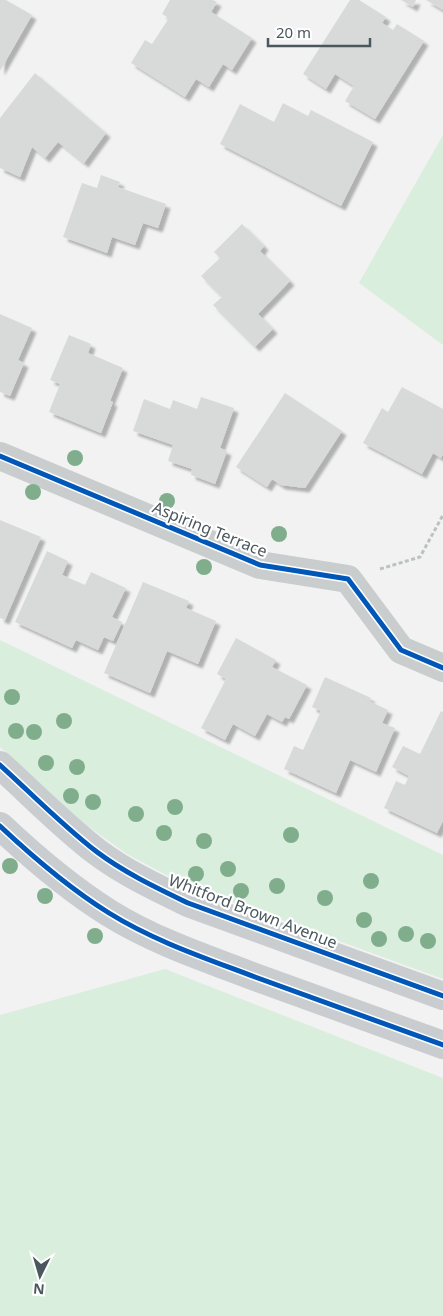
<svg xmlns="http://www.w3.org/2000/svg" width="443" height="1316" font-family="'Noto Sans',sans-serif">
<defs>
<filter id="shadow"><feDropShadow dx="4.5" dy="4.5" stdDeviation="1" flood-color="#0004"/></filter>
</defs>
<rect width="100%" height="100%" fill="#f2f2f2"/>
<!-- green -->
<g fill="#d9eedd">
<path d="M443 135V345L359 283Z"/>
<path d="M0 640 443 855V979L183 884 127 854 65 810 0 747Z"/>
<path d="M165 969 443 1078V1316H0V1015Z"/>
</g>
<!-- building -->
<g fill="#d8dada" filter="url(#shadow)">
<path d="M0 0H6L32 15 0 71Z"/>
<path d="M170 0H213L217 2 211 12 252 38 232 70 223 64 209 87 196 79 185 97 131 63 145 40 152 44 169 18 162 14Z"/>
<path d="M350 0H359L386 17 382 23 393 30 397 24 424 41 375 119 345 101 354 86 335 74 326 89 303 74Z"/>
<path d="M401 0H416L413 7Z"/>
<path d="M426 0H443V10Z"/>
<path d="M35 73 106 133 84 163 58 142 45 158 32 147 20 177 0 168V118Z"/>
<path d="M283 103 308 116 311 110 373 142 341 206 220 144 240 104 274 122Z"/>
<path d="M101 175 120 182 118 187 166 204 158 228 143 223 135 245 112 237 107 253 63 237 82 183 97 188Z"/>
<path d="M242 224 264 246 260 251 290 281 258 314 273 329 255 347 213 305 222 297 201 276 220 258 214 252Z"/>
<path d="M0 314 32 328 18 360 24 363 10 396 0 392Z"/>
<path d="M69 335 91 344 88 353 123 368 110 401 113 402 101 433 49 412 60 384 50 380Z"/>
<path d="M402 387 443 409V454L441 458 433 453 422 474 363 443 382 408 388 412Z"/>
<path d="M285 393 342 431 305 488 281 485 272 479 267 487 236 467Z"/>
<path d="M201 397 234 408 220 448 227 451 215 484 191 475 192 469 168 461 173 445 133 431 144 399 170 409 173 400 197 409Z"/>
<path d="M0 520 41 537 5 620 0 618Z"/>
<path d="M47 551 68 561 62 575 85 585 91 572 126 588 112 617 122 622 113 641 104 637 98 650 76 640 72 648 15 622Z"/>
<path d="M143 582 189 601 186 608 216 621 198 664 167 651 150 693 104 673Z"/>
<path d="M236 638 276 660 272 667 307 685 289 719 285 717 282 722 267 714 255 736 233 724 225 740 201 728 226 679 217 674Z"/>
<path d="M325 677 371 698 369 701 388 710 382 723 395 728 376 772 350 760 336 793 284 769 294 746 303 750 321 711 312 707Z"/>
<path d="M441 711 443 712V821L437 833 384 808 396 781 405 785 409 776 392 767 403 746 420 754Z"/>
</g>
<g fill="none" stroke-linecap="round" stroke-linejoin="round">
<!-- path -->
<path stroke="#bac3bf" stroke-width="3" stroke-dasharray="4 2.5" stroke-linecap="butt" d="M380 569 420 557 443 515"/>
<!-- minor -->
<path stroke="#cacdcd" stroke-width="28" d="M0 456 260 565 348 579 401 650 443 668"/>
<!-- secondary -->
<g stroke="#cacdcf" stroke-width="28">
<path d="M0 765C32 794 63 826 97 852 125 873 157 888 188 903L443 996"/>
<path d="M0 826C34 858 69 888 109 913 154 941 205 958 255 977 317 999 380 1022 443 1045"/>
</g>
<!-- cycleway casing -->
<g stroke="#fff" stroke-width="8">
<g id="cycleway">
<path d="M0 456 260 565 348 579 401 650 443 668"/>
<path d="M0 765C32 794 63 826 97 852 125 873 157 888 188 903L443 996"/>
<path d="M0 826C34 858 69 888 109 913 154 941 205 958 255 977 317 999 380 1022 443 1045"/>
</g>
</g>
<!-- cycleway -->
<use href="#cycleway" stroke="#0057b8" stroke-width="5"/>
</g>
<!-- trees -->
<g fill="#80ae8d">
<circle cx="75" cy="458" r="8"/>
<circle cx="33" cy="492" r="8"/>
<circle cx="167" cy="501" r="8"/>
<circle cx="279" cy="534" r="8"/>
<circle cx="204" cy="567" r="8"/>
<circle cx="12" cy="697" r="8"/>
<circle cx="64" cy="721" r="8"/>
<circle cx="16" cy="731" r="8"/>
<circle cx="34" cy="732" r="8"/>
<circle cx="46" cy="763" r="8"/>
<circle cx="77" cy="767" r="8"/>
<circle cx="71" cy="796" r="8"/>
<circle cx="93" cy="802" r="8"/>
<circle cx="175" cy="807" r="8"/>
<circle cx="136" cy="814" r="8"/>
<circle cx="164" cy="833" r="8"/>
<circle cx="291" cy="835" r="8"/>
<circle cx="204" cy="841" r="8"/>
<circle cx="10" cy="866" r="8"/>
<circle cx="228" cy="869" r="8"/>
<circle cx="196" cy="874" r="8"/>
<circle cx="371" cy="881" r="8"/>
<circle cx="277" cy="886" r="8"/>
<circle cx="241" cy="891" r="8"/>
<circle cx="45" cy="896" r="8"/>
<circle cx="325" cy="898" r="8"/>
<circle cx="364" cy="920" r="8"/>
<circle cx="406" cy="934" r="8"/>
<circle cx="95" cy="936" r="8"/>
<circle cx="379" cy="939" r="8"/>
<circle cx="428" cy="941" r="8"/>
</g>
<g text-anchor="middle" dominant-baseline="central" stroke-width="4.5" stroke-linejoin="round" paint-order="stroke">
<!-- street labels -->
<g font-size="16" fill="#4a575c" stroke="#fff">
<text transform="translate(210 529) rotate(22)">Aspiring Terrace</text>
<text transform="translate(253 911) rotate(21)">Whitford Brown Avenue</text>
</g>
</g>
<!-- north arrow -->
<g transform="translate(40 1276) rotate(185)" stroke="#ffffff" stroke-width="4" paint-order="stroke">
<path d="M0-4L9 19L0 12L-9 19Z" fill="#4a575c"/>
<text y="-8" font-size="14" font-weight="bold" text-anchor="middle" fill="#4a575c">N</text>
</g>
<!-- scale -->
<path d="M268 38v8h102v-8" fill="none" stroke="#4a575c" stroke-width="2.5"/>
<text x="276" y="38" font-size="15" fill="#4a575c" stroke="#ffffff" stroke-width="4" paint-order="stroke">20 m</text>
</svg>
